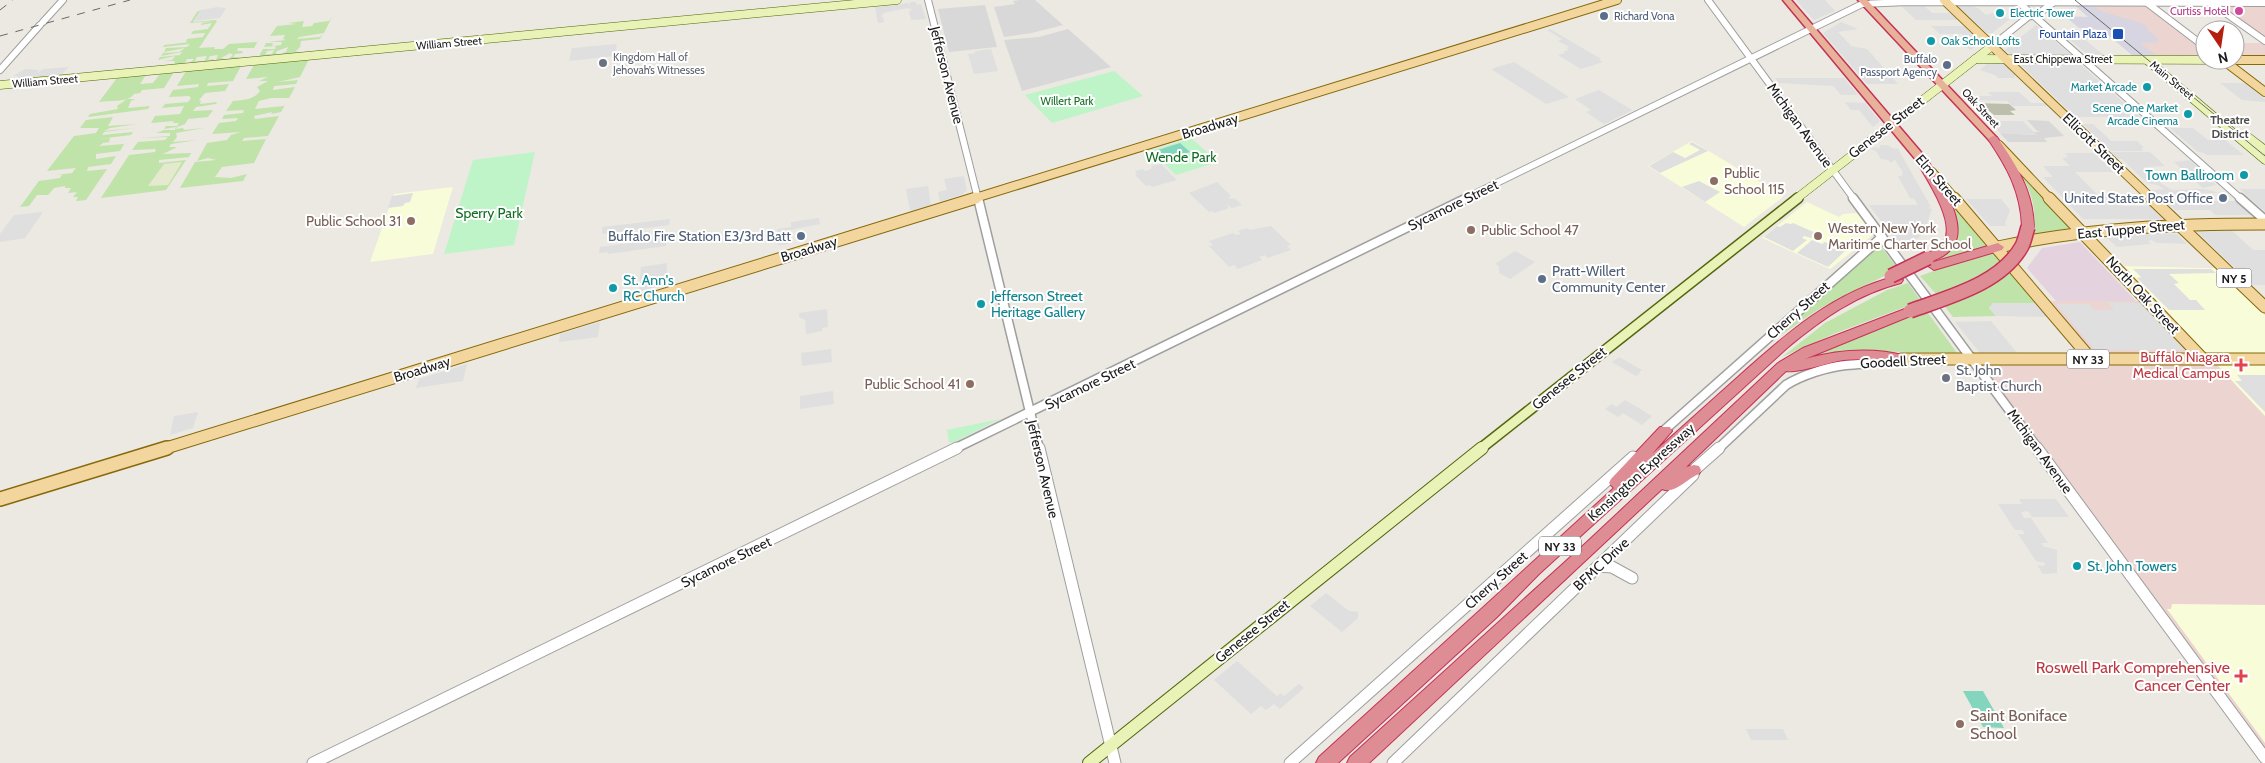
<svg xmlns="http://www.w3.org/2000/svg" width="2265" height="763" font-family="Cabin,sans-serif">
<rect width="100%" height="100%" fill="#ebe9e1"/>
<!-- residential -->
<g fill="#d9d8d8">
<path d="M1019 0H1035L1063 25 1032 33 1004 37 994 7 1015 4 1013 1Z"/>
<path d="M985 5 997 47 949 52 938 9Z"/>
<path d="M1068 29 1111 67 1022 91 1004 40 1039 37Z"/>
<path d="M2027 120 2049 121 2064 136 2044 138 2047 142H2008L2000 133 2036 135 2034 132H2042L2037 131Z"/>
</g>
<!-- commercial -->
<g fill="#ecd4d0">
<path d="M2265 5V38L2219 6Z"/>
<path d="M2091 6H2145L2205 52V57L2153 56Z"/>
<path d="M2235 43H2261L2265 46V57H2235Z"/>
<path d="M2111 266 2230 268 2265 301V763H2263L1963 354 2082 353 2038 301H2144Z"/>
</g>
<!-- industrial -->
<path fill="#e4d3df" d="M2080 242 2136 301H2056L2027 268 2042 248Z"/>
<!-- education -->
<g fill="#f9fcd9">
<path d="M1692 141 1782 195 1783 197 1744 227 1648 166Z"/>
<path d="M453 187 433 254 370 262 394 194Z"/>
<path d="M1807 202 1839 217 1843 214 1857 213 1874 234 1830 269 1762 238Z"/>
<path d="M2124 266 2216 268 2265 315V416Z"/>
<path d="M2172 604 2265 605V743L2167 609H2171Z"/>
</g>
<!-- construction -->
<path fill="#bdbfad" d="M1973 103 2009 104 2016 110 2010 111 2015 115H1994L1988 110H1979Z"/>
<!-- farmland -->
<path fill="#e5e9cd" d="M183 162 168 185 148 187 164 164Z"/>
<!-- grass -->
<g fill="#c0e3a9" fill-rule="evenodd">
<path d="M201 10 193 22 215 20 217 21 199 48 215 47 214 49H223L229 44 257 42 259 39 254 48H238L237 51H242L243 53 235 54 233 57H239V61H227L233 55 230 53 221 58 225 59 224 61 215 62 218 55 210 56 208 60 214 59 212 62 203 63 207 56 197 57 195 61H201L200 63 189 64 194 59H187L184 65 159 67 174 64 175 61H164L172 60 175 56 158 60 160 57 180 55 182 52 161 56 163 53 179 52 185 48 164 52 166 48 187 47 190 44 163 47 164 45 190 42H186L187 39 203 37 205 33 191 34 193 31 208 29 212 23 201 25 202 23 214 21 190 23 197 12Z"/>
<path d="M332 17 324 33 299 37 297 39 320 37 323 34 320 39 301 41 300 47 295 52H301L299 54 277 55 286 52 288 47 277 51 275 56 265 57 267 54H272L274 50 267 51 264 57 258 58 263 49H275L276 46 264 47 266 43H273L272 46 281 45 282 42H268L286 40 283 39 285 35 270 36 277 26 297 24 288 23 304 21 302 27 312 26 314 23 329 21Z"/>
<path d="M309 59 300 77 278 82 298 80 296 84 274 86 273 90 295 87 289 98H271L259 101 255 109 284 106 286 103 281 112 271 114 272 112 254 116 255 119 279 116 268 136 244 138 242 141 266 139 254 163 222 167 215 177 231 178 247 174 243 181 180 188 195 162 216 160 208 158 197 161 207 143 227 140 231 135 241 132 212 134 219 123 236 121 238 118 222 119 224 115 243 113 244 110 226 111 233 101C243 100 254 100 260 91L257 87 268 81H259L268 77 246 79 254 65Z"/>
<path d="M241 66 233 81 208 83 207 86 229 84 225 91 205 93 199 100 201 101 200 104 217 102 216 104 196 107 193 111 213 110 208 117 188 119 185 124 177 127 176 129 183 128 184 130 204 128 176 133 177 137 173 142 197 140 171 144 169 147H177L163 154 191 153 189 157 159 160V163L186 160 166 190 101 198 129 155 155 152 156 149 132 150 138 142 165 140 168 137 141 138 170 136V133H156L164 130H175L176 127 164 129 166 126H177L179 123H173L174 121 151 123 155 116 180 114 184 106 162 108 165 104 188 102 191 98 189 96 169 97 173 90 198 87 199 84 177 86 186 71ZM182 162 168 185 148 186 164 164Z"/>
<path d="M174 72 164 88 142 90 140 93 134 94C128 103 110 100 99 102L117 78 146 75 140 84 153 83 160 74Z"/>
<path d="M127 99H135L131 101 128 108 150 106 148 109 88 117 90 114 118 109 117 106Z"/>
<path d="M113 117 108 126 137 124 110 128 104 131 135 128 104 132 102 135 133 132 131 135 98 139 110 138 109 142 130 139 103 143 99 146 124 144 120 151 96 154V159L116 156 111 164 88 167 87 171 107 169 86 200 76 201 78 197H73L77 192 68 193 71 188H65V186L54 188 48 195H37L29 206 20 207 39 181 60 178 62 175H56L72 173 76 168 47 171 74 136 96 133 99 128H80L86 120Z"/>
<path d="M2016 166 2075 227 2034 236C2037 207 2031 189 2016 166Z"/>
<path d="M1942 190 1989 243V245L1940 260C1943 253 1952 249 1955 242 1962 227 1948 205 1942 190Z"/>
<path d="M1880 245 1898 269 1819 309 1769 343 1870 252Z"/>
<path d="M1996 253 2003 261C1983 277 1960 285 1936 294L1920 276 1947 266Z"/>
<path d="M2011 270 2038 303H1993L1989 308 1996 316 1953 317 1942 303Z"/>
<path d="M1908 283 1921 301 1836 333 1782 357 1825 323 1887 290Z"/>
<path d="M1925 309 1957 353 1859 351 1804 360Z"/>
</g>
<!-- park -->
<g fill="#bff4c8">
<path d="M1114 71 1143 96 1052 123 1025 95Z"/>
<path d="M1191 138 1218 162 1176 175 1151 151Z"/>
<path d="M535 152 514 245 444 254 473 160Z"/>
<path d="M1000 419 952 443 949 442 947 430Z"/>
</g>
<!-- pitch -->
<g fill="#84d5bd">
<path d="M1180 143 1190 152 1168 159 1158 150Z"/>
<path d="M1963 691H1983L2004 728 1983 727Z"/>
</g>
<!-- parking -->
<g fill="#dfdfdf">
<path d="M1796 0H1825L1835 11 1814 20Z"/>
<path d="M910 2H916L917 5 921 4 926 19 911 20 909 11 913 10 908 8 883 13V15L880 16 883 17 884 22 878 23 875 7 908 3 909 5Z"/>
<path d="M1901 6H1924L1932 13H1952L1959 20H1916Z"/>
<path d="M1958 6H1971L1978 8 1986 15 1992 13 2010 19 1992 33H1987Z"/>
<path d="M218 7 226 8 220 18 193 21 201 10Z"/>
<path d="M1841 22 1858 29 1838 32 1851 46 1867 49 1898 84H1867L1823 33Z"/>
<path d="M2036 25 2072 56H2012L2005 50Z"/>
<path d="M1931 26H1965L1981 41 1971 50 1959 42 1947 41 1944 39H1967L1962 34H1940Z"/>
<path d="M1550 29 1601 59 1599 60 1603 62 1581 69 1558 55 1565 53 1563 52 1568 50 1567 48 1569 47 1558 41 1562 39 1547 30Z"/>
<path d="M2068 38H2083L2105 56H2089Z"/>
<path d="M617 44 614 56 569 61 572 48Z"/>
<path d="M991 49 998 71 974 74 968 54 975 53V51Z"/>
<path d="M1514 62 1569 97 1546 104 1491 69Z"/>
<path d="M2000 63 2005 65 2017 76H2014L2015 78H1997V76L1980 70 1987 64Z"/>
<path d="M2019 63 2080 64 2140 117H2075Z"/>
<path d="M69 67 61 75 16 79 18 76H13L25 69 39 70 38 73 43 69Z"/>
<path d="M1775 78H1844L1858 95H1841L1833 86 1779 83Z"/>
<path d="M2220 83H2244L2265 99V102L2242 100Z"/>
<path d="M1599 90 1632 110H1633L1604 124 1586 112 1591 110 1575 99Z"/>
<path d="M1988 92H2019L2031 103H2045L2048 106H2012L2007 101 1971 100 1967 96H1992Z"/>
<path d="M1845 102 1865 103 1880 121 1873 127 1859 110H1851Z"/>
<path d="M1989 121H2023L2037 135 2000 133Z"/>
<path d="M2083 124H2093L2111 141H2137L2144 148H2141L2143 151H2110Z"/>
<path d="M2170 128H2193L2208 140H2225L2244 155H2207L2204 153 2198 152Z"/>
<path d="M1692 142 1708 151 1660 173 1649 166 1673 152 1685 158 1700 150 1689 144Z"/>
<path d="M1879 145H1888L1892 148 1898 149 1931 207 1928 208 1932 209 1924 231 1919 230 1924 233 1913 242 1908 241 1909 243H1900L1895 240 1869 205H1918L1914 199 1910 198 1898 176H1902L1903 172 1895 160H1893L1894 162H1890L1888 160 1881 159 1876 151 1870 149 1874 147 1881 148Z"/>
<path d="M2111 152H2150L2165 166 2144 167 2162 184 2172 190 2204 189 2220 193H2201L2207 199H2162L2152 190 2165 189 2157 185 2147 183 2122 159H2118Z"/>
<path d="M2065 153H2095L2114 172H2075L2098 195H2124L2129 200H2116L2122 206H2149L2164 219H2083L2043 177H2053L2043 166H2070L2062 158 2068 157Z"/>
<path d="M2190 160 2216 185 2203 188 2174 162Z"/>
<path d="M1161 164 1177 180 1152 187 1150 185 1146 186 1135 175 1137 174 1135 171 1143 169 1145 171 1151 169 1152 166Z"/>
<path d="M964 176 967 191 964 192V194L940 202 938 192 947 190 944 179Z"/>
<path d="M1699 181 1720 192 1705 202 1682 187Z"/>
<path d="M1217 182 1231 196 1228 197 1230 199 1234 198 1242 205 1232 208 1228 205 1227 206 1229 208 1214 213 1212 211 1209 212 1189 193Z"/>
<path d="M928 186 931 205 913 211 910 210 906 189Z"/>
<path d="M2240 189H2265V212Z"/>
<path d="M413 193 410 202 405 203 403 206 388 208 392 196Z"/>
<path d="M1966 199H2001L2010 210 2005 223 2006 226H1990Z"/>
<path d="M2165 200 2204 201 2208 204 2211 202V201H2236L2252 215H2215L2210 210H2175Z"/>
<path d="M43 212 25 238 0 242V234L14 215Z"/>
<path d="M819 218 820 224 790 230 787 233 788 244 778 245 777 229 791 227V222Z"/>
<path d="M670 219 669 225 602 234V227Z"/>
<path d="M1786 223 1791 224 1793 223 1816 233 1811 238 1804 236 1802 238 1807 240 1793 251 1764 237 1777 226 1780 227Z"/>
<path d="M1271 226 1291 245 1287 246 1291 250 1267 258 1265 255 1259 257 1262 260 1238 269 1234 265 1229 267 1209 246 1213 245 1209 241 1233 233 1236 235 1241 234 1238 231 1247 228 1250 230Z"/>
<path d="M2194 229H2230L2253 250H2265V285H2253Z"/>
<path d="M2149 233 2153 236 2151 233 2177 234 2187 244 2157 243 2151 240 2148 241 2151 244 2117 247 2106 237Z"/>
<path d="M666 238V246L608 254V252L599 253 600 247Z"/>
<path d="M1812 240 1822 244 1825 242 1845 251 1828 267 1797 253Z"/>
<path d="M1515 251 1535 262 1510 279 1499 273V266L1495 264Z"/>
<path d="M667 263 666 284 639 292 641 267Z"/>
<path d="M2133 269H2211L2216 273 2169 274 2179 283 2174 284 2190 300H2196L2205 310H2169L2137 278 2141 277Z"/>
<path d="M2107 302 2141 303 2185 350H2095L2056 304H2089L2094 310H2114Z"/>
<path d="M1993 303H2038L2049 317 1996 316 1989 308Z"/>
<path d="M827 309 828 327 822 328V331L806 334 805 320 799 317V313Z"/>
<path d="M1991 321 2017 353H1980L1955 322Z"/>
<path d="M600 322 598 337 559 342 560 334Z"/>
<path d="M831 349 832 362 802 366 801 353Z"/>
<path d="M1619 357 1642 370 1639 372 1640 373 1636 376 1612 362Z"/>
<path d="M467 364 463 381 416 388 419 379Z"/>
<path d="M2237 375H2265V412L2235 381H2242Z"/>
<path d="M833 391 834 404 800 409V396Z"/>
<path d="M1625 400 1652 416 1642 425 1623 413 1618 417 1605 409 1612 404 1617 407Z"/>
<path d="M198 412 193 428 170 435 174 416Z"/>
<path d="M2019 499H2056L2069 517H2032L2028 511 2021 512 2024 518H2031L2048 543H2042L2043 546 2057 550V573L2043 574 2037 565 2044 566 2045 563 2036 561 2018 534H2025L2022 530H2015L1998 504H2022Z"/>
<path d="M1326 593 1349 611 1358 612V618L1342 632 1310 606Z"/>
<path d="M1237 661 1277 696 1281 693 1284 696 1299 684 1304 688 1280 709 1274 704 1266 710 1261 706 1251 714 1214 680Z"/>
<path d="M1746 729H1783L1788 740H1751Z"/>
</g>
<!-- plaza -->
<path fill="#d6d5e1" d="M2086 1 2103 12 2144 24 2149 29H2146L2158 39 2159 42 2140 43 2157 56H2133L2107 34H2103L2096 29 2079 28 2065 16 2088 17 2071 2Z"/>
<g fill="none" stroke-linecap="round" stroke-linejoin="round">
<!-- tertiary-far2 casing -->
<g stroke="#9f9f9f" stroke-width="8">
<g id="tertiary-far2">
<path d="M928 0 978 199"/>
<path d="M1708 0 1854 199"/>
<path d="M2016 0 2241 199"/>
<path d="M2146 2 2205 47"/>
<path d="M2210 2 2265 41"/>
<path d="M43 22 63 0"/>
<path d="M1992 46 2028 17 2038 14 2054 2"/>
<path d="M0 70 40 25"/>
<path d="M1464 199 1862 4 1907 2 2265 3"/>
</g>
</g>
<!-- tertiary-far1 casing -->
<g stroke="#9f9f9f" stroke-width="11">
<g id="tertiary-far1">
<path d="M978 198 1039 449"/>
<path d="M1853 198 2038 449"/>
<path d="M2240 198 2265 220"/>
<path d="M1660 434 1882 237"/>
<path d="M954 449 1467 198"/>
<path d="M1718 449 1786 385C1802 375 1827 367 1846 365 1864 363 1883 364 1901 359"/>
</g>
</g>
<!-- tertiary casing -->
<g stroke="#9f9f9f" stroke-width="13">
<g id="tertiary">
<path d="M1039 448 1115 763"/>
<path d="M2037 448 2265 758"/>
<path d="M1599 566 1612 567 1632 578"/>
<path d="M313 763 957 448"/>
<path d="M1290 763 1633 457"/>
<path d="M1393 763 1693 475 1694 470 1719 448"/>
</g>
</g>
<!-- secondary-far2 casing -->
<g stroke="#54660d" stroke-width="9">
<g id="secondary-far2">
<path d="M1975 59 2223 60"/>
<path d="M2147 60 2265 160"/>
<path d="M0 85 897 0"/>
<path d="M2248 137 2265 150"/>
<path d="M1796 199 1992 46"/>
</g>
</g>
<!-- secondary-far1 casing -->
<g stroke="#54660d" stroke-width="12">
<path id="secondary-far1" d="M1480 449 1798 198"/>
</g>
<!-- secondary casing -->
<g stroke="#54660d" stroke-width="14">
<path id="secondary" d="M1089 763 1482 448"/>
</g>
<!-- primary-far2 casing -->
<g stroke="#86690b" stroke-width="10">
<g id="primary-far2">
<path d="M1944 0 2152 199"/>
<path d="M2223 60 2265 92"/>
<path d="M2223 60H2265"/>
<path d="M1999 145 2050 199"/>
<path d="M1932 172 1955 199"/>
<path d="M972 199 1617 0"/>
</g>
</g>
<!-- primary-far1 casing -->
<g stroke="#86690b" stroke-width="13">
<g id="primary-far1">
<path d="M1954 198 2091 359"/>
<path d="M2049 198 2203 359"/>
<path d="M2151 198 2265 307"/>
<path d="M1998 247C2086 228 2175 224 2265 224"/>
<path d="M1901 359H2265"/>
<path d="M163 449 976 198"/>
</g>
</g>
<!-- primary casing -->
<g stroke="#86690b" stroke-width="16">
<path id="primary" d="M0 499 167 448"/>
</g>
<!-- trunk casing -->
<g stroke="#c63156" stroke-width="3">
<g id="trunk">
<path d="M1783 0H1791L1925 157V161H1917Z"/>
<path d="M1858 0H1867L1996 137V141H1990Z"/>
</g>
</g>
<!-- motorway casing -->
<g stroke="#c63156" stroke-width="2">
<g id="motorway">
<path d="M1993 136 1997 137C2017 166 2033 191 2034 227L2032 230 2028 231 2022 227C2021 192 2007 167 1988 139Z"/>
<path d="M1921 156 1927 159C1944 189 1986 247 1928 262L1922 258C1928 251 1939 250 1944 242 1956 221 1926 178 1915 159Z"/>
<path d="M1998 243 2004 247 2002 250 1934 270 1928 266 1930 263Z"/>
<path d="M1897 276 1903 280 1901 283C1857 294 1822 319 1787 348L1539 574 1497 617 1338 763H1316L1319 757 1614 488 1609 483 1611 479 1660 427H1670L1672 431 1652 454C1681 428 1709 403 1738 377 1786 334 1833 292 1897 276Z"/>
<path d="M1910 307 1915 308 1916 311 1915 314 1805 359C1838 350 1872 347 1906 356L1908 359 1906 362C1896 365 1885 360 1875 359 1864 359 1854 359 1843 360 1831 362 1794 374 1786 371L1686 467 1694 465 1699 466 1701 470 1699 474C1687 478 1675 495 1662 489L1369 763H1347L1350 757 1587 542 1778 363 1803 348Z"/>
</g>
</g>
<!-- tertiary-far2 -->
<use href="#tertiary-far2" stroke="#fff" stroke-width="6"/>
<!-- tertiary-far1 -->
<use href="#tertiary-far1" stroke="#fff" stroke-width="8"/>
<!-- tertiary -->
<use href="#tertiary" stroke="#fff" stroke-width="11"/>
<!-- secondary-far2 -->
<use href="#secondary-far2" stroke="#eaf3b7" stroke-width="8"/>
<!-- secondary-far1 -->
<use href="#secondary-far1" stroke="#eaf3b7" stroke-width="9"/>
<!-- secondary -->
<use href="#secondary" stroke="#eaf3b7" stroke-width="12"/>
<!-- primary-far2 -->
<use href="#primary-far2" stroke="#f3d69e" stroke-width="8"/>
<!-- primary-far1 -->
<use href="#primary-far1" stroke="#f3d69e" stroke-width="11"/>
<!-- primary -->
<use href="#primary" stroke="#f3d69e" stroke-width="13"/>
<!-- trunk -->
<use href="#trunk" fill="#e8b29a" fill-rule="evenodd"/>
<!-- motorway -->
<use href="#motorway" fill="#de8d95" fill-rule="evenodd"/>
<!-- tram -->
<path stroke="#696969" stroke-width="1" d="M2075 0 2265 156"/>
<!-- rail -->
<g stroke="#696969" stroke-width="1" stroke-dasharray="8 8" stroke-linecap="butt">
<path d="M0 10 13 0"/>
<path d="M0 36 130 0"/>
</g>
<!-- motorway-bridge casing -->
<g stroke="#c63156" stroke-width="16" stroke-linecap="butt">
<g id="motorway-bridge">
<path d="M1891 276 1928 258"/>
<path d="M1910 311C1948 297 2001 284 2022 246 2025 240 2026 233 2028 227"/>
</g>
</g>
<!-- motorway-bridge -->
<use href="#motorway-bridge" stroke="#de8d95" stroke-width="13"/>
</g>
<!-- markers -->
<circle fill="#d1479c" stroke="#fff" stroke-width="2" cx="2239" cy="11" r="5"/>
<g fill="#0f9aa8" stroke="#fff" stroke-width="2">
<circle cx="2000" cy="13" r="5"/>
<circle cx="1931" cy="41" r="5"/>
<circle cx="2147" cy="87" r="5"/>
<circle cx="2188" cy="114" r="5"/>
<circle cx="2244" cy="175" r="5"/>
<circle cx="613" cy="288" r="5"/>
<circle cx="981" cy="304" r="5"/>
<circle cx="2077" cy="566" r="5"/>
</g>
<g fill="#5c6f8a" stroke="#fff" stroke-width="2">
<circle cx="1604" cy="16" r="5"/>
<circle cx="1947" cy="65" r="5"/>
<circle cx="2223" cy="198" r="5"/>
<circle cx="801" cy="236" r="5"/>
<circle cx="1542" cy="279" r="5"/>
</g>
<rect fill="#1a4fb4" stroke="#fff" stroke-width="2" x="2112" y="28" width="12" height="12" rx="2.5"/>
<g fill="#6b7280" stroke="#fff" stroke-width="2">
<circle cx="603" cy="63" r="5"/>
<circle cx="1946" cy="378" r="5"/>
</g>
<g fill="#8d6e63" stroke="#fff" stroke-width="2">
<circle cx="1714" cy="181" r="5"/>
<circle cx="411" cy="221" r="5"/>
<circle cx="1471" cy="230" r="5"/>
<circle cx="1818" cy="236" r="5"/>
<circle cx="970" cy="384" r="5"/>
<circle cx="1960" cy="724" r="5"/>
</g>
<g fill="#e0444e" stroke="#fff" stroke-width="2">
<path d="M2238.5 357.5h5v5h5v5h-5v5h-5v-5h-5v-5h5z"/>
<path d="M2238.5 668.5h5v5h5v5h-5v5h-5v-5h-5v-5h5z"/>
</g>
<g text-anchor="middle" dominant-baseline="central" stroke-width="4" stroke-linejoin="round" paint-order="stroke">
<!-- far-hotel labels -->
<g font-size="11" fill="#b23c85" stroke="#fff" text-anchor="end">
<text x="2229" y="11">Curtiss Hotel</text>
</g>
<!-- far-culture labels -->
<g font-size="11" fill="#0d838f" stroke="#fff" text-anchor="start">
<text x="2010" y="13">Electric Tower</text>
<text x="1941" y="41">Oak School Lofts</text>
<text x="2137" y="87" text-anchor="end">Market Arcade</text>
<text x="2178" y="108" text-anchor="end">Scene One Market<tspan x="2178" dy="13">Arcade Cinema</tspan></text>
</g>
<!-- far-service labels -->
<g font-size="11" fill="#4e5e75" stroke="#fff" text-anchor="start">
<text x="1614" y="16">Richard Vona</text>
<text x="1937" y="59" text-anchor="end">Buffalo<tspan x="1937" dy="13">Passport Agency</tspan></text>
</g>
<!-- far-transit labels -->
<g font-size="11" fill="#164399" stroke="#fff" text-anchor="end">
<text x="2107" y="34">Fountain Plaza</text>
</g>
<!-- far-street labels -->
<g font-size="11" fill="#1b1b1b" stroke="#fff">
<text transform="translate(449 43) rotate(-5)">William Street</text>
<text x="2063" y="59">East Chippewa Street</text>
<text transform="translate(2172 80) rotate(40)">Main Street</text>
<text transform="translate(45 81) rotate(-5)">William Street</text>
<text transform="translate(1981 108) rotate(47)">Oak Street</text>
</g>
<!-- far-worship labels -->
<g font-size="11" fill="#5b616d" stroke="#fff" text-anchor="start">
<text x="613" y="57">Kingdom Hall of<tspan x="613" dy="13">Jehovah’s Witnesses</tspan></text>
</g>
<!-- far-park labels -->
<g font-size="11" fill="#136e23" stroke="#fff">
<text x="1067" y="101">Willert Park</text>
</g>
<!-- far-neighbourhood labels -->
<g font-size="12" font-weight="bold" fill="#4e4e4e" stroke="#fff">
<text x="2230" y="119">Theatre<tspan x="2230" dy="14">District</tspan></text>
</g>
<!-- shield labels -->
<g fill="#fff" stroke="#5f5f5f" stroke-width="1">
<rect x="2216.5" y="268.5" width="35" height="19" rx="4"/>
<rect x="2067" y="349.5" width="42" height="19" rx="4"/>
<rect x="1539" y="536.5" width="42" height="19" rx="4"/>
</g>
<g font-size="12" font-weight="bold" fill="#1b1b1b">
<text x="2234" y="278">NY 5</text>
<text x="2088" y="359">NY 33</text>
<text x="1560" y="546">NY 33</text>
</g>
<!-- street labels -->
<g font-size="14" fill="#1b1b1b" stroke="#fff">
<text transform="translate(947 75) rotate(76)">Jefferson Avenue</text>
<text transform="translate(1800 125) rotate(54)">Michigan Avenue</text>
<text transform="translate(1210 126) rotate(-17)">Broadway</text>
<text transform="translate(1886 127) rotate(-38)">Genesee Street</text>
<text transform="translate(2094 143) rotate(44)">Ellicott Street</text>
<text transform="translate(1939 180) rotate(49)">Elm Street</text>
<text transform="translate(1453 205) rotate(-26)">Sycamore Street</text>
<text transform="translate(2131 229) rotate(-5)">East Tupper Street</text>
<text transform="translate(809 249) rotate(-17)">Broadway</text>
<text transform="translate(2143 295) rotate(47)">North Oak Street</text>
<text transform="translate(1798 310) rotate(-42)">Cherry Street</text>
<text transform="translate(1903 361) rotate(-3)">Goodell Street</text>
<text transform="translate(422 369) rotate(-17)">Broadway</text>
<text transform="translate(1569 378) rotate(-39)">Genesee Street</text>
<text transform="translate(1090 384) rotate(-26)">Sycamore Street</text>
<text transform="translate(2040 451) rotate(54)">Michigan Avenue</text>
<text transform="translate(1043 469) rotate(77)">Jefferson Avenue</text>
<text transform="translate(1641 472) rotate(-42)">Kensington Expressway</text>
<text transform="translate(726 562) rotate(-26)">Sycamore Street</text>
<text transform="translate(1601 564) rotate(-43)">BFMC Drive</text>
<text transform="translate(1496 580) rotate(-42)">Cherry Street</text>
<text transform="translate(1252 631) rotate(-39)">Genesee Street</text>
</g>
<!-- park labels -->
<g font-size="14" fill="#136e23" stroke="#fff">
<text x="1181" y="157">Wende Park</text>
<text x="489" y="213">Sperry Park</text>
</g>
<!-- education labels -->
<g font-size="14" fill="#785e54" stroke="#fff" text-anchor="start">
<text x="1724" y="173">Public<tspan x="1724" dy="16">School 115</tspan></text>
<text x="401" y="221" text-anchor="end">Public School 31</text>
<text x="1828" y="228">Western New York<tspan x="1828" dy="16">Maritime Charter School</tspan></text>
<text x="1481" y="230">Public School 47</text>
<text x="960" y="384" text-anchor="end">Public School 41</text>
</g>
<!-- culture labels -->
<g font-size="14" fill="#0d838f" stroke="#fff" text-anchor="start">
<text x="2234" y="175" text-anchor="end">Town Ballroom</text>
<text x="623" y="280">St. Ann's<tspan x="623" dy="16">RC Church</tspan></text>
<text x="991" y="296">Jefferson Street<tspan x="991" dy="16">Heritage Gallery</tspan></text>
<text x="2087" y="566">St. John Towers</text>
</g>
<!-- service labels -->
<g font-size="14" fill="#4e5e75" stroke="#fff" text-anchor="end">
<text x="2213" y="198">United States Post Office</text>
<text x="791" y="236">Buffalo Fire Station E3/3rd Batt</text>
<text x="1552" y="271" text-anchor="start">Pratt-Willert<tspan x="1552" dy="16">Community Center</tspan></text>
</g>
<!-- health labels -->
<g font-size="14" fill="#be3a42" stroke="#fff" text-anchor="end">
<text x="2230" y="357">Buffalo Niagara<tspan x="2230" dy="16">Medical Campus</tspan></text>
</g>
<!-- worship labels -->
<g font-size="14" fill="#5b616d" stroke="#fff" text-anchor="start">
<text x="1956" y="370">St. John<tspan x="1956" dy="16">Baptist Church</tspan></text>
</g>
<!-- near-health labels -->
<g font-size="16" fill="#be3a42" stroke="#fff" text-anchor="end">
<text x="2230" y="667">Roswell Park Comprehensive<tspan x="2230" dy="18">Cancer Center</tspan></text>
</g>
<!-- near-education labels -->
<g font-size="16" fill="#785e54" stroke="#fff" text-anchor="start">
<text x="1970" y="715">Saint Boniface<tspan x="1970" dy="18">School</tspan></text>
</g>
</g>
<!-- north arrow -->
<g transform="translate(2220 45) rotate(167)"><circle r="24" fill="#ffffff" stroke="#a4a4a4"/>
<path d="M0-4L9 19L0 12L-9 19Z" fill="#b51f10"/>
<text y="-8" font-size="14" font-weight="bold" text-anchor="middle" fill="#1b1b1b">N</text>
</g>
</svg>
